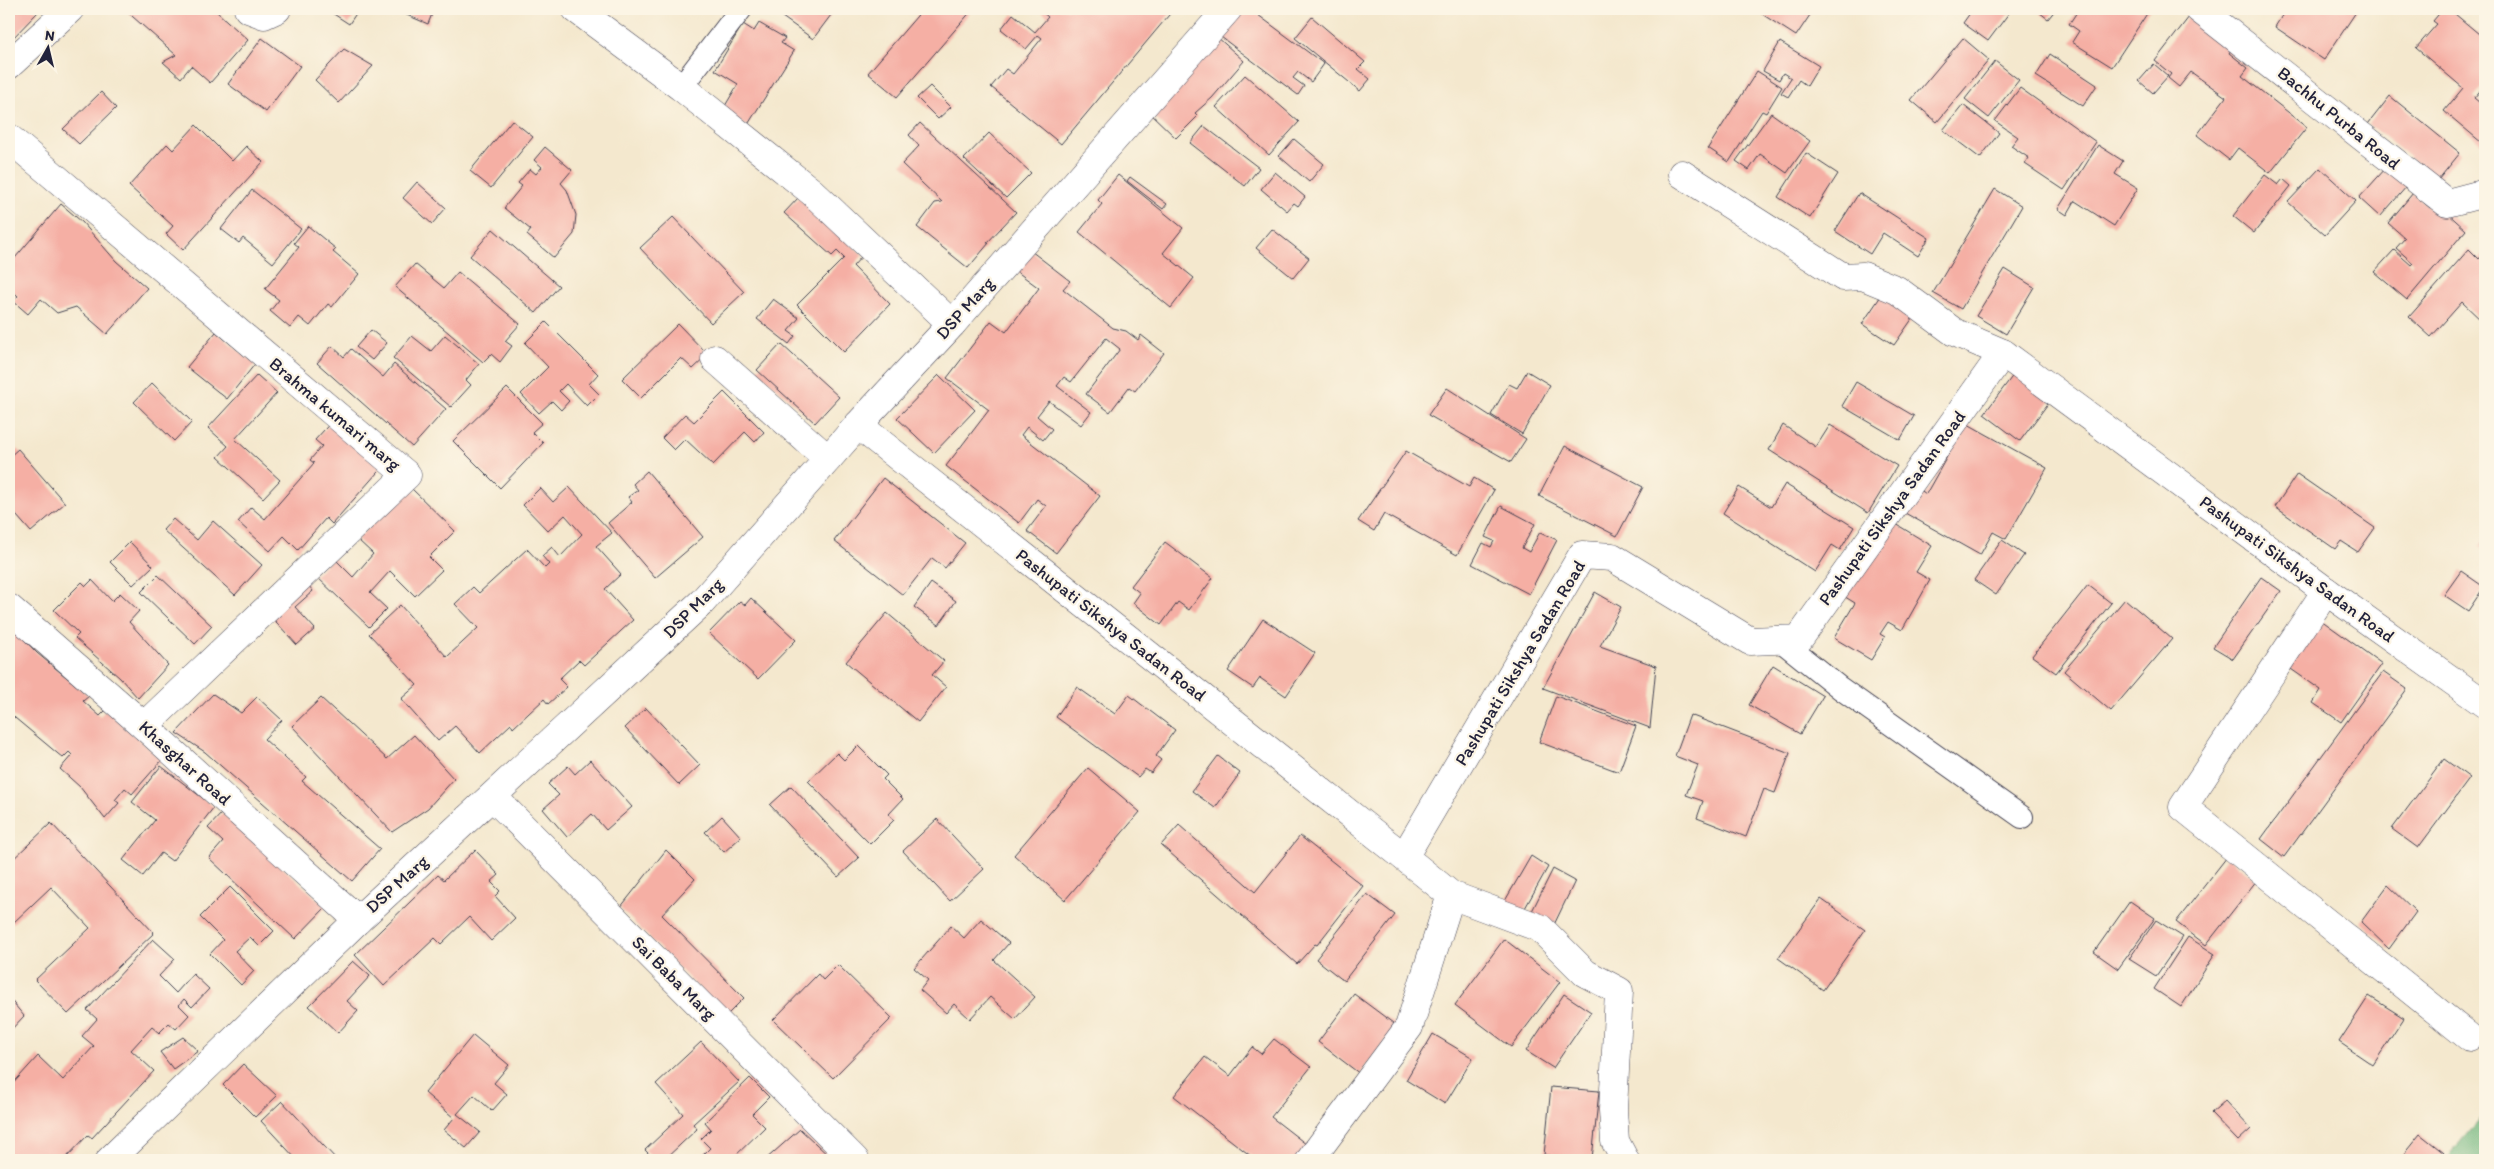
<svg xmlns="http://www.w3.org/2000/svg" width="2494" height="1169" font-family="Itim,sans-serif">
<rect width="100%" height="100%" fill="#fcf5e5"/>
<filter id="ink" filterUnits="userSpaceOnUse"><feTurbulence type="fractalNoise" baseFrequency=".02" numOctaves="2"/><feDisplacementMap in="SourceGraphic" scale="10" xChannelSelector="R" yChannelSelector="G"/><feConvolveMatrix kernelMatrix="1 2 1 2 8 2 1 2 1" color-interpolation-filters="sRGB"/></filter>
<filter id="wash" filterUnits="userSpaceOnUse"><feTurbulence type="fractalNoise" baseFrequency=".0096" numOctaves="4" result="noise"/><feDisplacementMap in="SourceGraphic" scale="20" xChannelSelector="R" yChannelSelector="G"/><feGaussianBlur stdDeviation="1.12" result="paint"/><feColorMatrix in="noise" values="0 0 0 0 0 0 0 0 0 0 0 0 0 0 0 0 0 1.4 0 .05"/><feComposite in="paint" operator="in"/></filter>
<g filter="url(#wash)">
<rect width="100%" height="100%" fill="#f4e8ce"/>
<!-- forest -->
<path fill="#6ab278" stroke="#466a5a" d="M2485 1114V1160H2450L2447 1158Z"/>
<g id="blocks">
<!-- building -->
<g fill="#f5afa4">
<path d="M9 9H34L38 12 9 42Z"/>
<path d="M124 9H217V12L248 40 210 83 191 66 181 78 163 62 176 55Z"/>
<path d="M326 9H359L349 24Z"/>
<path d="M366 9H381L376 15Z"/>
<path d="M404 9H434L428 24 402 13Z"/>
<path d="M771 9H822L831 15 813 39Z"/>
<path d="M923 9H973L897 97 868 73Z"/>
<path d="M1043 9H1101L1104 11 1105 9H1174L1061 144 991 87 1006 69 1013 74 1042 38 1038 35 1026 49 1001 29 1013 14 1035 32 1048 17 1041 11Z"/>
<path d="M1242 9H1250L1324 64 1311 82 1298 72 1293 78 1304 86 1298 95 1221 37Z"/>
<path d="M1754 9H1814L1796 36Z"/>
<path d="M1973 9H2012L1988 41 1963 23Z"/>
<path d="M2035 9H2056L2048 19Z"/>
<path d="M2079 9H2150L2112 67 2072 42 2079 31 2069 24Z"/>
<path d="M2286 9H2358L2324 60 2275 27Z"/>
<path d="M2443 9H2449L2485 39V85L2474 98 2485 107V140L2482 143 2444 111 2463 88 2416 48 2437 24 2433 21Z"/>
<path d="M1312 17 1365 62 1358 69 1370 79 1360 91 1295 38Z"/>
<path d="M2189 17 2231 50 2229 53 2248 68 2242 76 2307 127 2270 173 2238 148 2229 160 2197 135 2226 97 2191 72 2179 87 2168 78 2171 74 2155 61Z"/>
<path d="M759 23 785 38 781 43 794 51 747 126 722 111 738 84 715 70 743 24 754 31Z"/>
<path d="M1216 36 1244 61 1212 98 1195 113 1198 116 1176 138 1148 111Z"/>
<path d="M262 38 300 66 266 112 228 84Z"/>
<path d="M1963 38 1989 60 1937 122 1911 100Z"/>
<path d="M1780 42 1819 66 1807 86 1799 80 1788 97 1781 93 1791 78 1783 73 1779 80 1763 71Z"/>
<path d="M344 49 373 66 339 103 315 80Z"/>
<path d="M2050 54 2097 85 2083 106 2036 76Z"/>
<path d="M1995 61 2019 80 1989 118 1965 99Z"/>
<path d="M2154 64 2168 76 2153 93 2139 81Z"/>
<path d="M1757 71 1782 87 1766 113 1762 111 1729 162 1708 148Z"/>
<path d="M1245 75 1299 122 1269 155 1216 107Z"/>
<path d="M930 86 951 107 938 119 917 98Z"/>
<path d="M2020 88 2096 142 2064 190 2025 164 2029 158 2011 146 2018 137 1995 121Z"/>
<path d="M101 92 116 108 79 144 63 129Z"/>
<path d="M2390 96 2460 153 2438 180 2368 124Z"/>
<path d="M1963 105 1999 133 1980 158 1943 130Z"/>
<path d="M1771 113 1810 141 1787 173 1760 154 1749 170 1736 161Z"/>
<path d="M512 120 533 137 491 188 470 171Z"/>
<path d="M920 123 1016 212 987 243H989L968 268 917 227 935 203 942 202 902 164 919 146 909 135Z"/>
<path d="M196 125 232 161 246 146 263 162 183 250 166 234 173 226 129 186 167 144 173 150Z"/>
<path d="M1204 126 1259 168 1245 186 1190 143Z"/>
<path d="M989 133 1031 173 1006 198 964 159Z"/>
<path d="M1294 139 1324 164 1309 182 1279 156Z"/>
<path d="M2098 145 2123 161 2115 174 2138 188 2114 226 2075 201 2067 215 2058 209Z"/>
<path d="M545 147 572 170 561 183 567 190 576 215 574 234 554 258 527 235 531 230 504 208 522 186 518 183 530 169 536 174 542 167 534 160Z"/>
<path d="M1806 153 1838 174 1810 218 1778 197Z"/>
<path d="M2320 168 2356 201 2325 235 2288 202Z"/>
<path d="M2386 168 2407 186 2380 217 2359 198Z"/>
<path d="M1275 172 1305 197 1298 206 1294 203 1287 211 1261 189Z"/>
<path d="M1118 175 1183 228 1163 253 1194 278 1171 308 1079 232 1102 204 1098 200Z"/>
<path d="M2265 175 2278 185 2283 179 2291 186 2254 233 2233 216Z"/>
<path d="M1130 177 1167 204 1163 209 1127 181Z"/>
<path d="M417 182 446 208 432 224 403 198Z"/>
<path d="M1995 189 2022 206 1961 309 1933 293Z"/>
<path d="M252 190 301 229 273 263 243 238 239 243 221 229Z"/>
<path d="M1859 193 1929 238 1918 256 1883 233 1870 254 1835 231Z"/>
<path d="M2413 193 2430 208 2435 202 2466 230 2407 300 2374 272 2394 250 2411 265 2413 263 2396 248 2405 238 2388 223Z"/>
<path d="M799 197 863 255 853 266 890 304 844 352 797 305 844 258 837 251 832 256 784 213Z"/>
<path d="M61 204 82 222 116 261 147 288 107 334 76 307 57 313 41 299 28 314 13 301 18 296 9 288V265Z"/>
<path d="M673 217 744 292 711 323 640 248Z"/>
<path d="M308 226 336 249 333 252 359 274 332 307 328 304 310 326 299 317 290 328 270 311 279 300 265 289 299 247 294 243Z"/>
<path d="M493 229 559 286 536 313 470 256Z"/>
<path d="M1272 229 1309 258 1293 278 1256 248Z"/>
<path d="M2469 249 2479 259 2485 252V320L2483 322 2462 302 2431 337 2409 317Z"/>
<path d="M1031 251 1070 281 1063 289 1113 328 1126 331 1138 340 1141 335 1164 353 1135 391 1129 387 1110 412 1086 394 1120 349 1106 338 1071 382 1064 377 1057 386 1091 412 1081 425 1049 401 1037 416 1052 429 1043 440 1027 427 1021 435 1100 496 1056 553 1027 531 1046 506 1037 499 1019 523 946 466 989 410 947 378 991 321 1006 332 1039 288 1016 271Z"/>
<path d="M415 264 444 288 458 272 520 324 505 341 512 346 500 362 491 354 483 362 395 287Z"/>
<path d="M2005 269 2034 287 2006 334 1976 316Z"/>
<path d="M1885 290 1917 312 1894 345 1862 324Z"/>
<path d="M773 299 799 318 788 331 795 336 789 344 757 319Z"/>
<path d="M546 322 598 374 589 384 599 394 587 406 566 384 559 391 569 401 561 410 552 401 539 413 521 394 548 367 525 343Z"/>
<path d="M678 324 708 355 693 369 681 358 641 398 622 379Z"/>
<path d="M371 330 387 343 372 360 356 347Z"/>
<path d="M216 332 255 364 227 399 187 367Z"/>
<path d="M445 335 479 364 466 380 471 385 451 407 393 358 412 336 431 351Z"/>
<path d="M781 344 839 397 815 423 757 370Z"/>
<path d="M332 346 344 357 351 349 383 377 394 364 446 409 412 447 317 363Z"/>
<path d="M2017 370 2053 397 2020 441 1984 414Z"/>
<path d="M1527 371 1550 385 1522 434 1491 415 1509 384 1517 388Z"/>
<path d="M257 375 277 393 235 439 280 480 263 498 218 457 228 446 208 428Z"/>
<path d="M939 375 975 410 934 453 897 418Z"/>
<path d="M1856 382 1914 416 1900 440 1842 406Z"/>
<path d="M152 383 192 422 174 441 134 402Z"/>
<path d="M507 388 542 423 532 432 543 443 500 488 453 441Z"/>
<path d="M1447 388 1526 439 1511 462 1428 415Z"/>
<path d="M724 392 764 432 755 442 745 432 713 465 685 439 674 450 662 438 685 414 694 422Z"/>
<path d="M335 418 385 464 332 524 326 518 298 550 284 536 270 551 238 522 251 507 265 519 314 463 310 460 322 446 315 440Z"/>
<path d="M1966 423 2047 468 2006 539 1993 532 1980 555 1905 513 1919 489 1926 494Z"/>
<path d="M1783 425 1816 447 1830 425 1897 466 1868 513 1769 450Z"/>
<path d="M1565 446 1643 487 1617 536 1539 496Z"/>
<path d="M18 449 65 503 31 532 9 507V457Z"/>
<path d="M1406 451 1469 487 1474 478 1494 490 1457 555 1384 514 1374 531 1358 521Z"/>
<path d="M647 471 703 537 655 578 608 523 632 502 628 497 638 490 633 484Z"/>
<path d="M2297 474 2375 528 2358 552 2341 541 2335 549 2275 507Z"/>
<path d="M883 478 965 543 945 568 932 558 903 595 834 541Z"/>
<path d="M1785 484 1854 527 1840 550 1832 545 1815 572 1723 513 1739 487 1771 507Z"/>
<path d="M410 487 455 531 429 557 442 570 415 596 390 571 370 593 387 609 369 627 315 575 333 557 353 577 373 554 357 539Z"/>
<path d="M569 487 612 533 596 546 621 574 605 589 633 620 584 665 579 660 559 679 567 687 548 704 544 699 513 728 511 724 480 753 455 726 438 741 401 699 417 685 369 634 400 605 447 657 478 628 455 604 473 587 479 593 527 549 545 568 549 564 542 556 552 547 560 557 582 534 565 515 548 531 523 505 540 488 553 502Z"/>
<path d="M1501 506 1535 524 1522 548 1529 552 1540 532 1557 540 1529 594 1472 564 1483 543 1491 547 1494 541 1485 537Z"/>
<path d="M173 519 197 540 213 521 262 565 235 595 163 530Z"/>
<path d="M1891 521 1932 546 1916 572 1930 580 1902 630 1888 622 1880 634 1885 637 1871 660 1834 638 1855 603 1842 595Z"/>
<path d="M2485 538V550L2479 546Z"/>
<path d="M2002 540 2024 555 1996 595 1974 580Z"/>
<path d="M130 542 153 566 133 585 110 562Z"/>
<path d="M1165 542 1213 578 1189 610 1178 602 1161 625 1133 603 1140 593 1131 586Z"/>
<path d="M2461 571 2484 587 2468 611 2444 595Z"/>
<path d="M158 575 212 626 195 644 141 592Z"/>
<path d="M2261 577 2281 591 2233 659 2213 647Z"/>
<path d="M303 579 313 591 295 607 315 629 297 645 267 612Z"/>
<path d="M92 580 112 601 120 593 139 611 129 622 168 665 138 698 120 678 75 638 79 634 54 610 82 582 86 586Z"/>
<path d="M931 583 956 601 939 625 914 607Z"/>
<path d="M2088 585 2111 603 2056 673 2032 656Z"/>
<path d="M1595 592 1621 607 1600 646 1656 666 1650 728 1543 688Z"/>
<path d="M751 598 796 640 758 679 709 633 740 601 745 605Z"/>
<path d="M2125 599 2172 639 2111 711 2064 671Z"/>
<path d="M887 613 944 661 932 675 946 687 918 722 846 662Z"/>
<path d="M1263 619 1315 653 1286 696 1260 678 1253 688 1228 671Z"/>
<path d="M2321 620 2382 664 2341 722 2313 703 2321 690 2288 667Z"/>
<path d="M9 624 37 653 89 696 83 701 100 716 106 710 162 760 132 794 125 788 115 800 119 803 105 819 80 787 60 769 72 755 69 752 63 758 9 713Z"/>
<path d="M1773 665 1823 696 1800 734 1749 705Z"/>
<path d="M2383 672 2407 689 2284 857 2261 839Z"/>
<path d="M1077 687 1115 714 1129 695 1175 730 1156 756 1161 760 1151 773 1145 769 1138 777 1056 717Z"/>
<path d="M213 694 241 713 257 697 282 720 264 739 306 777 302 781 380 849 352 881 205 752 176 733Z"/>
<path d="M1556 696 1636 726 1619 772 1539 742Z"/>
<path d="M321 698 387 759 414 735 454 779 428 808 392 832 292 726Z"/>
<path d="M646 708 700 765 679 785 625 728Z"/>
<path d="M1690 715 1790 753 1775 793 1764 789 1746 837 1697 818 1703 801 1686 795 1698 765 1675 756Z"/>
<path d="M858 746 887 775 883 779 903 799 889 814 894 820 870 844 808 781 837 753 844 760Z"/>
<path d="M1218 756 1240 773 1215 808 1192 791Z"/>
<path d="M2444 759 2470 778 2418 848 2392 829Z"/>
<path d="M590 760 632 807 606 830 592 814 567 837 543 809 559 795 548 784 568 766 575 774Z"/>
<path d="M161 766 214 807 172 861 161 853 143 876 123 860 155 820 132 802Z"/>
<path d="M1088 768 1140 812 1065 900 1014 855Z"/>
<path d="M791 786 859 858 838 877 770 805Z"/>
<path d="M222 813 326 907 295 939 209 858 223 842 208 828Z"/>
<path d="M722 816 741 837 724 852 705 832Z"/>
<path d="M937 819 984 869 950 901 903 851Z"/>
<path d="M51 823 154 933 68 1014 35 980 90 928 51 887 13 923 9 919V863Z"/>
<path d="M1179 825 1255 892 1300 836 1363 886 1317 945 1315 944 1297 964 1161 845Z"/>
<path d="M475 850 499 875 491 882 500 891 495 896 515 918 491 941 469 917 441 944 435 938 384 986 355 955 438 875 444 880Z"/>
<path d="M666 850 695 879 662 915 744 998 726 1016 620 908Z"/>
<path d="M1531 856 1548 867 1520 917 1502 906Z"/>
<path d="M2227 857 2257 880 2206 945 2176 922Z"/>
<path d="M1553 869 1575 881 1551 931 1529 917Z"/>
<path d="M2388 885 2416 912 2389 949 2361 922Z"/>
<path d="M230 887 274 931 259 946 250 937 235 951 254 971 241 985 210 954 223 940 200 917Z"/>
<path d="M1367 894 1395 915 1344 981 1316 959Z"/>
<path d="M1821 899 1865 930 1823 990 1778 958Z"/>
<path d="M2130 901 2155 918 2118 969 2094 952Z"/>
<path d="M981 919 1009 943 994 960 1035 997 1015 1019 990 997 970 1019 954 1004 946 1013 920 990 928 980 914 968 951 926 964 938Z"/>
<path d="M2156 920 2183 937 2156 976 2129 959Z"/>
<path d="M2188 937 2215 954 2181 1007 2154 989Z"/>
<path d="M153 939 175 959 159 976 176 993 193 974 209 989 192 1007 184 999 179 1005 189 1015 176 1029 169 1023 159 1033 152 1027 131 1050 154 1071 92 1138 88 1135 64 1160H9V1088L38 1056 63 1080 94 1046 82 1036 97 1019 87 1010Z"/>
<path d="M1504 939 1560 982 1511 1047 1455 1005Z"/>
<path d="M353 961 370 976 347 1001 358 1011 338 1033 309 1006Z"/>
<path d="M838 965 892 1018 833 1078 773 1020 818 974 823 980Z"/>
<path d="M1354 994 1397 1026 1360 1074 1318 1042Z"/>
<path d="M1564 994 1591 1012 1553 1068 1526 1051Z"/>
<path d="M2369 996 2404 1018 2373 1065 2339 1042Z"/>
<path d="M9 998 24 1016 9 1032Z"/>
<path d="M1433 1034 1473 1058 1445 1104 1406 1080Z"/>
<path d="M473 1035 509 1065 494 1083 507 1094 492 1111 474 1095 457 1114 480 1132 466 1148 444 1130 454 1118 425 1093Z"/>
<path d="M183 1037 198 1051 173 1069 160 1052Z"/>
<path d="M1274 1039 1311 1067 1271 1117 1311 1148 1301 1160H1256L1174 1096 1205 1057 1230 1076 1252 1047 1261 1054Z"/>
<path d="M701 1042 739 1082 693 1124 697 1129 664 1160H655L645 1150 683 1114 656 1084Z"/>
<path d="M243 1064 277 1096 255 1117 223 1085Z"/>
<path d="M750 1078 769 1097 752 1114 765 1127 731 1160H698L710 1148 701 1139 711 1129 705 1122Z"/>
<path d="M1551 1087 1599 1091 1592 1159 1544 1155Z"/>
<path d="M282 1101 337 1160H297L261 1121Z"/>
<path d="M2225 1101 2251 1129 2238 1141 2211 1113Z"/>
<path d="M800 1129 831 1158 829 1160H765Z"/>
<path d="M2420 1134 2444 1153 2438 1160H2399Z"/>
</g>
</g>
</g>
<g filter="url(#ink)">
<use href="#blocks" fill-opacity="0" stroke="#424051" stroke-width="1"/>
<g fill="none" stroke-linecap="round" stroke-linejoin="round">
<!-- service casing -->
<g stroke="#424051" stroke-width="24">
<g id="service">
<path d="M681 87 741 9"/>
<path d="M1780 640 1840 688 2022 817"/>
</g>
</g>
<!-- minor casing -->
<g stroke="#424051" stroke-width="29">
<g id="minor">
<path d="M248 9 264 15 277 9"/>
<path d="M576 9 681 87 812 192 952 324"/>
<path d="M2199 9 2447 203 2485 193"/>
<path d="M9 65 70 9"/>
<path d="M9 138 407 475 144 726"/>
<path d="M1682 174 1843 277 1863 276 1897 290 1954 332 2003 353"/>
<path d="M715 359 828 459"/>
<path d="M858 425 1404 857 1582 555 1612 557 1750 641 1799 639 2003 353 2326 591 2485 704"/>
<path d="M2326 591 2183 807 2469 1037"/>
<path d="M9 608 144 726 358 920"/>
<path d="M493 797 855 1160"/>
<path d="M1451 895 1540 928 1585 973 1619 991 1613 1110 1615 1141 1625 1160"/>
<path d="M1310 1160 1409 1027 1451 895 1404 857"/>
</g>
</g>
<!-- tertiary casing -->
<g stroke="#424051" stroke-width="29">
<path id="tertiary" d="M110 1160 358 920 702 602 858 425 952 324 1228 9"/>
</g>
<!-- service -->
<use href="#service" stroke="#fff" stroke-width="22"/>
<!-- minor -->
<use href="#minor" stroke="#fff" stroke-width="28"/>
<!-- tertiary -->
<use href="#tertiary" stroke="#fff" stroke-width="28"/>
</g>
</g>
<g text-anchor="middle" dominant-baseline="central" stroke-width="4.5" stroke-linejoin="round" paint-order="stroke">
<!-- street labels -->
<g font-size="18" fill="#22223b" stroke="#fcf5e5">
<text transform="translate(2339 118) rotate(39)">Bachhu Purba Road</text>
<text transform="translate(965 308) rotate(-48)">DSP Marg</text>
<text transform="translate(335 414) rotate(40)">Brahma kumari marg</text>
<text transform="translate(1892 508) rotate(-54)">Pashupati Sikshya Sadan Road</text>
<text transform="translate(2297 569) rotate(36)">Pashupati Sikshya Sadan Road</text>
<text transform="translate(693 608) rotate(-45)">DSP Marg</text>
<text transform="translate(1111 625) rotate(38)">Pashupati Sikshya Sadan Road</text>
<text transform="translate(1520 663) rotate(-59)">Pashupati Sikshya Sadan Road</text>
<text transform="translate(185 763) rotate(42)">Khasghar Road</text>
<text transform="translate(397 884) rotate(-42)">DSP Marg</text>
<text transform="translate(674 978) rotate(45)">Sai Baba Marg</text>
</g>
</g>
<!-- margin -->
<rect width="2494" height="1169" fill="none" stroke="#fcf5e5" stroke-width="30"/>
<!-- north arrow -->
<g transform="translate(48 48) rotate(8)" stroke="#fcf5e5" stroke-width="4" paint-order="stroke">
<path d="M0-4L9 19L0 12L-9 19Z" fill="#22223b"/>
<text y="-8" font-size="14" font-weight="bold" text-anchor="middle" fill="#22223b">N</text>
</g>
</svg>
